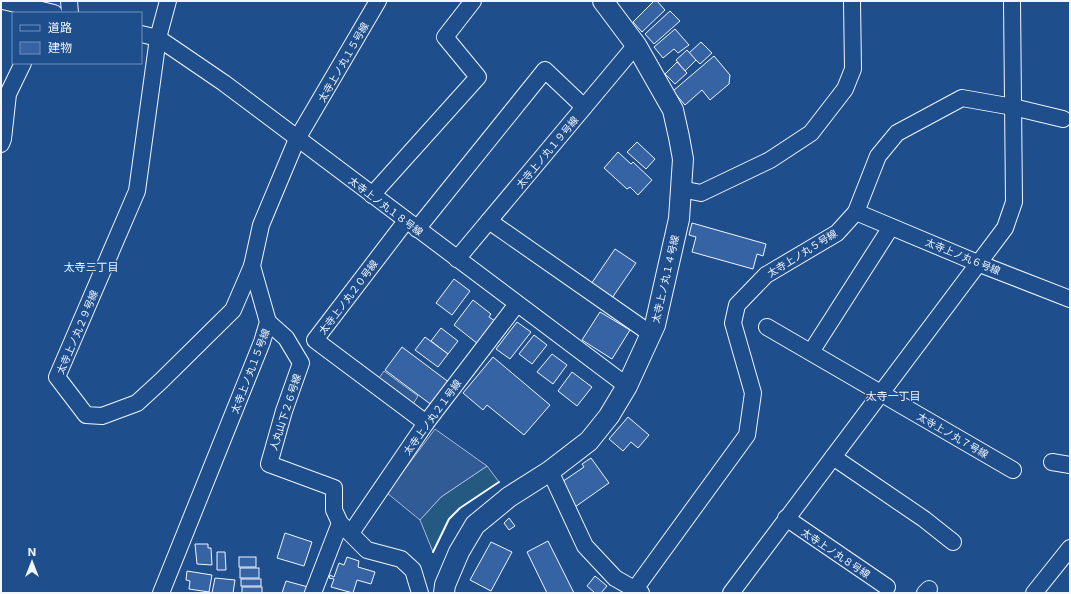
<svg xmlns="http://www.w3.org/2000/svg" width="1071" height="594" font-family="Inter,'Noto Sans JP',sans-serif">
<rect width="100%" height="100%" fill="#1f4e8c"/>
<!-- green -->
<path fill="#245a82" stroke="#a8bbd7" d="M487 466 499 482 460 508 449 519 433 552 420 520 441 497Z"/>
<!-- parking -->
<g fill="#305b95" stroke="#a8bbd7">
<path d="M384 371 418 396 413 404 379 378Z"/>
<path d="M435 429 487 466 441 497 420 520 387 493Z"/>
</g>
<!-- building -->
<g fill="#3563a3" stroke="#f2f6ff">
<path d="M654 1H657L665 10 642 32 633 22Z"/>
<path d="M670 11 680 21 654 44 645 34Z"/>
<path d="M675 29 689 45 678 53 674 49 663 58 654 47Z"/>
<path d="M701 42 712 53 700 64 689 53Z"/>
<path d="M687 50 696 60 685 71 676 60Z"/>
<path d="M714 56 730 75 729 84 710 100 702 90 685 105 673 91Z"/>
<path d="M677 62 687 73 675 84 665 74Z"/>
<path d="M637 142 655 159 646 169 627 152Z"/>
<path d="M618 152 631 164 633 162 652 180 638 195 630 187 627 189 604 168Z"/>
<path d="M692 223 766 244 763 256 757 254 753 269 692 252 696 237 689 235Z"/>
<path d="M615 249 636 263 612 298 591 284Z"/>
<path d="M454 279 470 291 452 315 436 303Z"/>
<path d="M473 300 491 314 489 317 495 321 478 344 454 325Z"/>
<path d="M600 312 630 330 612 359 582 340Z"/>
<path d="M517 322 531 332 510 359 496 349Z"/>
<path d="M441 328 458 341 448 354 431 341Z"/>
<path d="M534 335 547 345 532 364 519 354Z"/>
<path d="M425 337 448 354 438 367 415 350Z"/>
<path d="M402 347 450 383 433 406 385 370Z"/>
<path d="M552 354 567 365 553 384 537 372Z"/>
<path d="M493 357 550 405 524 435 487 405 483 410 463 393Z"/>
<path d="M572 372 592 387 577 406 558 391Z"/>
<path d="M628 417 649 435 638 448 631 442 623 451 609 439Z"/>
<path d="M591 458 609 483 575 507 559 484 584 467 582 464Z"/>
<path d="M509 518 515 526 509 530 504 523Z"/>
<path d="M285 533 312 542 304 566 277 558Z"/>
<path d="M548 541 574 593H547L527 552Z"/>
<path d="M491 542 512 552 491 591 470 580Z"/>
<path d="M195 544H208V548H211L212 565 197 564Z"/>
<path d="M217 552H225L226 570H217Z"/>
<rect x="239" y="557" width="17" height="10"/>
<path d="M347 557 359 561 358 567 375 572 371 584 357 580 353 593 331 587 334 579 329 578 330 575 334 577 339 563 344 565Z"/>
<rect x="240" y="568" width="19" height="10"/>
<path d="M187 571 212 575 209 592 189 589 190 581 186 580Z"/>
<path d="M595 576 607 586 601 593H595L587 586Z"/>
<path d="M215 578 235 580 233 593H212Z"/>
<rect x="241" y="579" width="20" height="7"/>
<path d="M286 581 308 587 307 593H282Z"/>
<rect x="242" y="587" width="20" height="6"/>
</g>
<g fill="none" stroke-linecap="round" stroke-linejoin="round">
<!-- minor casing -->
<g stroke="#f2f6ff" stroke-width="18">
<g id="minor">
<path d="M3 1 54 13"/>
<path d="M69 1 70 13"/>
<path d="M168 1 158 38 137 191 57 377 86 415 102 416 137 403 161 381 233 310 252 266"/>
<path d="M141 34 158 38 224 83 627 386"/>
<path d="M1 144 3 139 8 94 23 63"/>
<path d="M681 189 701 193 770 160 811 133 845 89 853 69 852 1"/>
<path d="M372 195 478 77 445 37 473 1"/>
<path d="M856 212 980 264 1070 299"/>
<path d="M406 221 315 340 426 423"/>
<path d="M489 221 651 334"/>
<path d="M417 229 545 70 584 107"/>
<path d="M457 259 636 45"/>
<path d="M268 322 286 338 301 363 284 411 269 464 334 488V510L340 523 367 550 401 559 413 570 420 593"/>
<path d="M767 327 1013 470"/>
<path d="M811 352 891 227"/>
<path d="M833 457 924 519 953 542"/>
<path d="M1052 462 1070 465"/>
<path d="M550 471 585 546 615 578 641 593"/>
<path d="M786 518 887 587"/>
<path d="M351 533 426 423 517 304"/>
<path d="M635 589 747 435 753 393 733 323 737 305 766 275 837 233 856 212 878 156 897 133 962 98 1013 107 1063 119"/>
<path d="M161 593 262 342 268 322 252 266 261 225 297 139 378 1"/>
<path d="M313 593 340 523"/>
<path d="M731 593 1005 228 1014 202 1012 1"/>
<path d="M925 593 929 589"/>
<path d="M1034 593 1070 548"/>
</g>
</g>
<!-- tertiary casing -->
<g stroke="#f2f6ff" stroke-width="22">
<path id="tertiary" d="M444 593 445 585 459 552 475 525 509 497 550 471 589 441 609 416 627 386 655 325 679 219 683 159 679 137 673 110 636 45 603 1"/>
</g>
<!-- minor -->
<use href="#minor" stroke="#1f4e8c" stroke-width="16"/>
<!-- tertiary -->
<use href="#tertiary" stroke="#1f4e8c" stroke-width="20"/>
<!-- wall -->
<path stroke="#f2f6ff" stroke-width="2" d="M433 552 449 519 460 508 499 482"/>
</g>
<g text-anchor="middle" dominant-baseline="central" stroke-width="3" stroke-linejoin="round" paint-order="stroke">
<!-- street labels -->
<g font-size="10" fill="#f2f6ff" stroke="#1f4e8c">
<text transform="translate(343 62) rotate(-60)">太寺上ノ丸１５号線</text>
<text transform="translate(547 152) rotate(-50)">太寺上ノ丸１９号線</text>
<text transform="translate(386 206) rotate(37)">太寺上ノ丸１８号線</text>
<text transform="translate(802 253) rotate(-32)">太寺上ノ丸５号線</text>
<text transform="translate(963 256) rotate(22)">太寺上ノ丸６号線</text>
<text transform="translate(665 279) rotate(-77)">太寺上ノ丸１４号線</text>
<text transform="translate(348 297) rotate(-53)">太寺上ノ丸２０号線</text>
<text transform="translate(77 332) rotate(-67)">太寺上ノ丸２９号線</text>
<text transform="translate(250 371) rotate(-69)">太寺上ノ丸１５号線</text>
<text transform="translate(285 412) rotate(-72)">人丸山下２６号線</text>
<text transform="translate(432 417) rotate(-54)">太寺上ノ丸２１号線</text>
<text transform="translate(953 435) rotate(30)">太寺上ノ丸７号線</text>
<text transform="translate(836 553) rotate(34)">太寺上ノ丸８号線</text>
</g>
<!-- neighbourhood labels -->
<g font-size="11" fill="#f2f6ff" stroke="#1f4e8c">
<text x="91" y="267">太寺三丁目</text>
<text x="893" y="396">太寺一丁目</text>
</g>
</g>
<!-- border -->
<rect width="1071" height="594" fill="none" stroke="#f2f6ff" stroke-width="4"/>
<!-- legend -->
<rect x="12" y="12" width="130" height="52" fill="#1f4e8c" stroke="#7391ba"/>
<rect x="20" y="25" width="20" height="6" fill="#1f4e8c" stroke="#7391ba"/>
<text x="48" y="32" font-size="12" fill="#f2f6ff">道路</text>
<rect x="20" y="42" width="20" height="12" fill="#3563a3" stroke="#7391ba"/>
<text x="48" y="52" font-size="12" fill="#f2f6ff">建物</text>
<!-- north arrow -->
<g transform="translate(32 562)" stroke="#1f4e8c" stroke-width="3" paint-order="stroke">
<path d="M0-3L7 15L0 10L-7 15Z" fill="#f2f6ff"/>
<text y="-6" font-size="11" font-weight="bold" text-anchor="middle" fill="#f2f6ff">N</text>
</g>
</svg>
